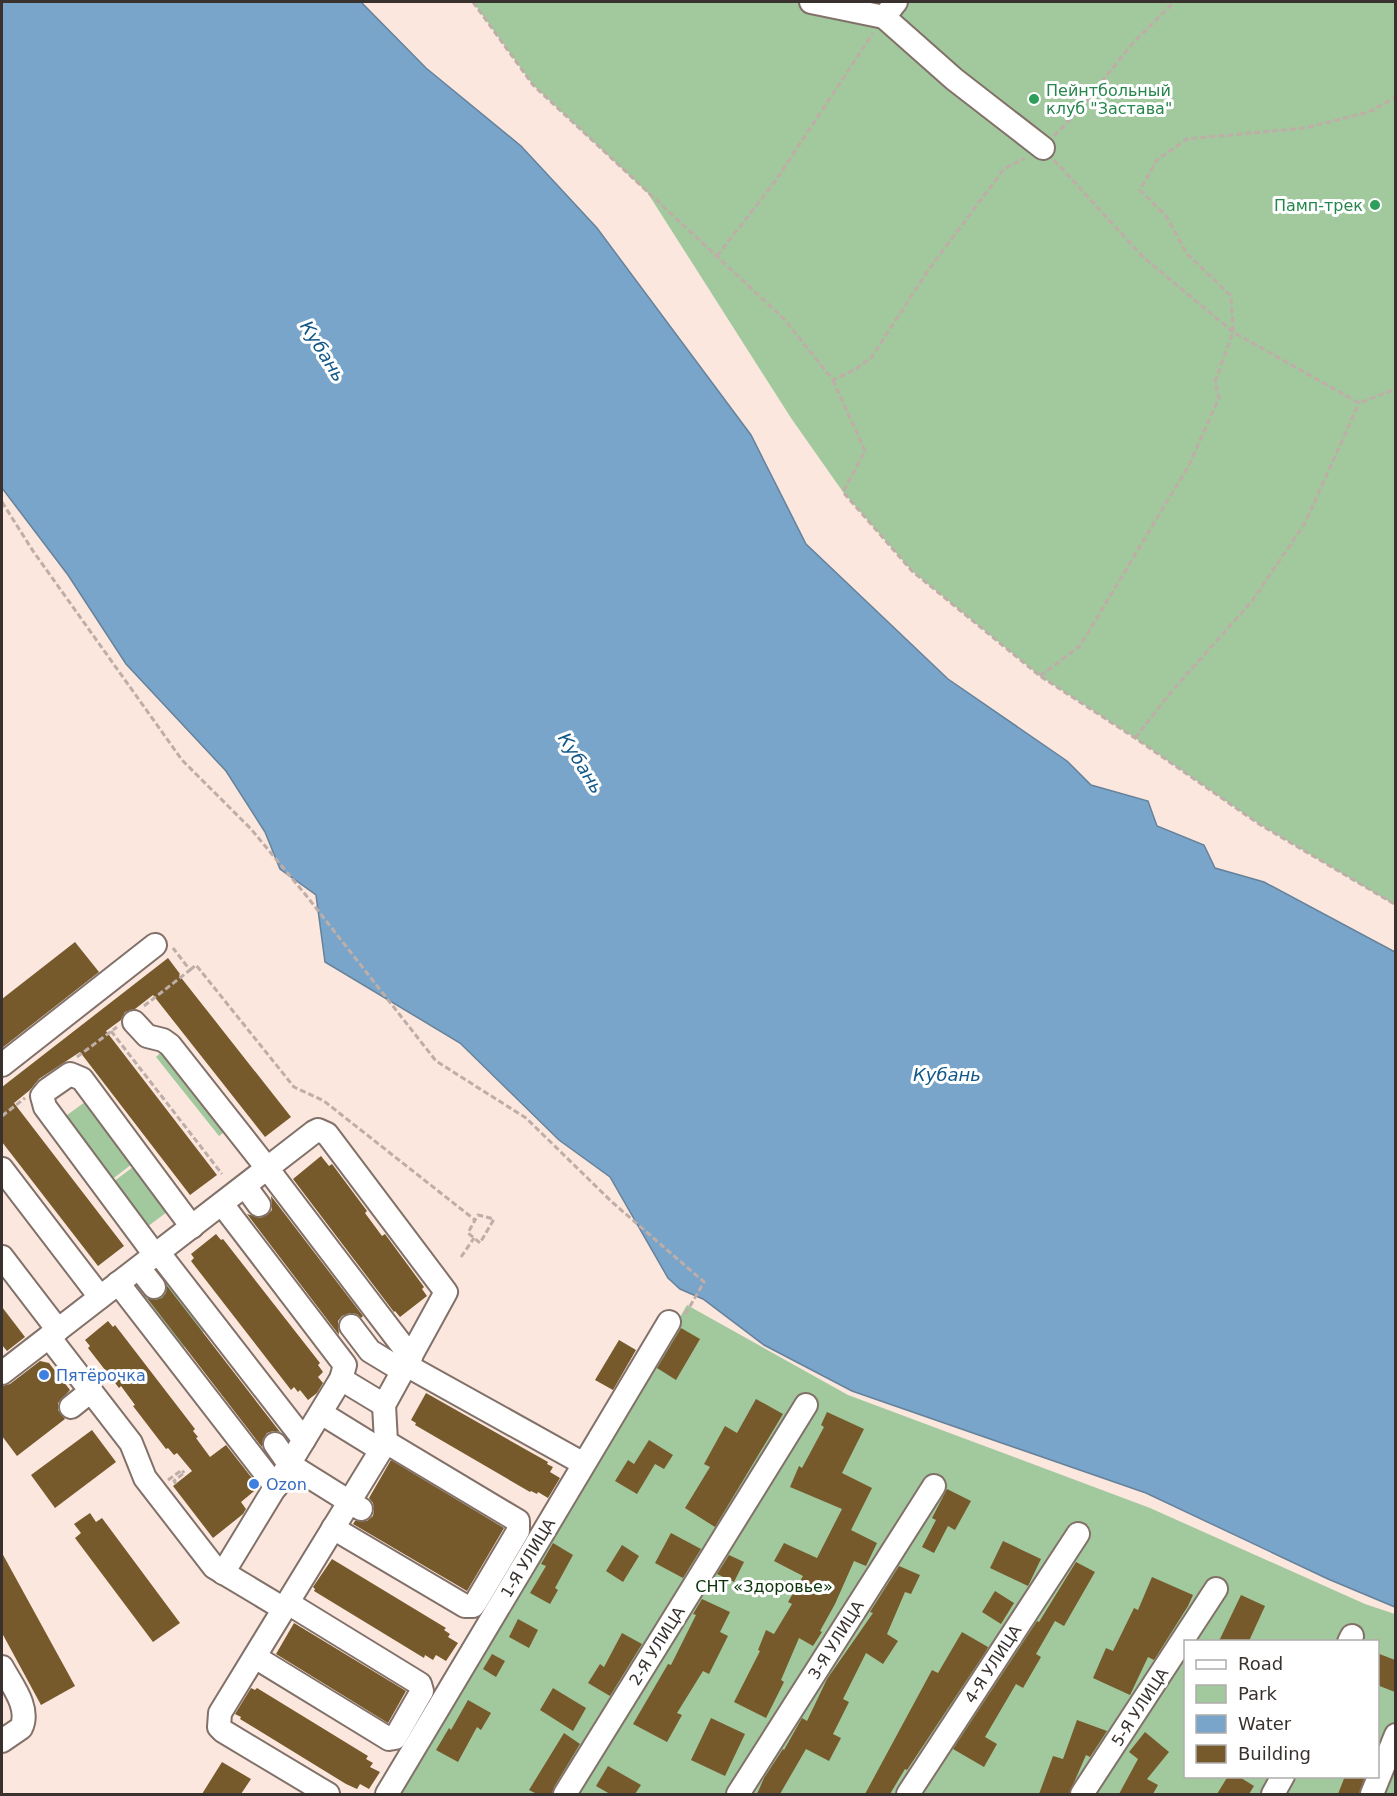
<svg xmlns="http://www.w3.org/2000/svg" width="1397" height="1796" font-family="'DejaVu Sans',sans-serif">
<rect width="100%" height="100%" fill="#fbe7de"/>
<!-- green -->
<g fill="#a2c89e" fill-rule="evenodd">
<path d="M473 2H1395V905L1259 824 1135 738 1040 676 912 571 843 492 791 418 647 192 533 85Z"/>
<path d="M164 1050 227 1130 219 1136 156 1057Z"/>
<path d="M85 1102 132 1164 110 1181 63 1118Z"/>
<path d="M137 1164 171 1209 143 1230 109 1185Z"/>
<path d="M169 1275 209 1327 179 1351 139 1299Z"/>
<path d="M687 1305 848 1395 1150 1508 1365 1604 1395 1614V1794H400ZM1186 1642H1378V1776H1186Z"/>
</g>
<!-- water -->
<path fill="#79a5ca" stroke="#66829b" stroke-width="1.5" d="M2 2H361L426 68 521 146 597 228 751 435 806 544 948 679 1067 761 1091 785 1148 801 1157 826 1204 845 1215 868 1264 882 1395 952V1607L1328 1579 1146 1493 852 1391 764 1345 703 1299 680 1289 668 1278 610 1177 559 1140 460 1043 325 962 316 895 280 869 265 832 226 771 126 664 68 575 2 488Z"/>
<!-- building -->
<g fill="#765a2c">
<path d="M75 942 99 972 2 1048V999Z"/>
<path d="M168 958 180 974 179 975 291 1117 265 1137 153 995 135 1009 125 1012 121 1020 106 1031 217 1175 190 1195 80 1052 39 1079 30 1090 14 1103 124 1246 98 1266 2 1142V1087Z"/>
<path d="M321 1156 329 1166 332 1164 367 1211 365 1213 382 1236 385 1234 424 1287 422 1289 427 1296 400 1317 395 1311 394 1312 293 1179Z"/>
<path d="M271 1196 363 1316 361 1318 357 1314 350 1313 342 1316 338 1321 339 1335 247 1214 260 1218 267 1215 272 1210Z"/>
<path d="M216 1234 221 1240 223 1239 320 1363 318 1365 323 1372 318 1377 323 1383 317 1393 308 1400 300 1390 298 1392 294 1387 291 1390 191 1261 194 1258 191 1254Z"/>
<path d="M167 1286 280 1432 273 1431 267 1433 263 1439 262 1447 147 1298 155 1300 162 1298 166 1293Z"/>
<path d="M2 1307 25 1337 7 1351 2 1345Z"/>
<path d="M108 1321 113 1327 115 1325 195 1429 193 1431 198 1437 196 1438 210 1457 226 1445 259 1487 241 1502 246 1509 243 1514 213 1538 173 1486 192 1471 177 1453 174 1455 168 1448 166 1449 133 1406 135 1405 121 1386 119 1388 88 1348 90 1346 85 1340Z"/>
<path d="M681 1328 700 1339 676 1380 657 1368Z"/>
<path d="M619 1340 636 1350 613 1390 595 1380Z"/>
<path d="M40 1361 49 1363 70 1390 58 1403V1410L65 1419 17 1456 2 1436V1386L10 1384Z"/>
<path d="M426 1393 548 1462 547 1464 553 1467 550 1472 560 1478 548 1498 538 1492 537 1494 531 1491 530 1492 415 1425 416 1423 411 1420Z"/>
<path d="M756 1399 783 1414 715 1527 685 1508 710 1467 704 1464 725 1426 737 1433Z"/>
<path d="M827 1412 864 1429 842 1473 872 1488 851 1530 877 1543 866 1566 854 1561 835 1604 820 1631 822 1632 813 1646 799 1638 781 1680 784 1682 766 1718 734 1702 760 1651 758 1650 766 1630 774 1634 792 1604 788 1602 803 1576 774 1561 784 1543 817 1558 842 1509 790 1487 799 1466 802 1468 824 1427 821 1425Z"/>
<path d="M92 1430 116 1462 55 1508 31 1475Z"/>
<path d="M649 1440 673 1455 664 1469 655 1464 637 1494 615 1481 628 1460 634 1464Z"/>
<path d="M391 1460 504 1528 467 1591 353 1524 355 1521H367L373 1516 374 1510 373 1503 369 1498Z"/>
<path d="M947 1489 971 1501 955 1530 948 1526 934 1553 922 1547 936 1520 932 1518Z"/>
<path d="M90 1513 96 1522 102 1518 180 1623 153 1642 75 1538 81 1533 74 1524Z"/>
<path d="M671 1533 701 1549 683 1578 655 1563Z"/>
<path d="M1003 1541 1041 1559 1028 1586 990 1568Z"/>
<path d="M553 1543 573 1555 555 1588 558 1590 550 1604 530 1593 546 1566 541 1564Z"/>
<path d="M622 1545 639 1556 623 1582 606 1571Z"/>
<path d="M2 1553 75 1686 41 1705 2 1633Z"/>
<path d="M729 1555 744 1562 734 1582 717 1574Z"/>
<path d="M332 1559 446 1628 444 1630 450 1634 448 1637 458 1643 446 1661 436 1655 433 1660 425 1655 424 1658 314 1591 315 1589 313 1587Z"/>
<path d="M1076 1562 1095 1572 1064 1626 1055 1621 1036 1654 1041 1657 1023 1688 1016 1684 985 1737 997 1744 984 1767 953 1749 1037 1621 1039 1622Z"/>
<path d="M899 1566 920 1575 911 1594 905 1592 887 1634 898 1641 883 1664 866 1653 843 1699 849 1702 833 1734 841 1738 829 1761 806 1749 780 1794H757L764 1778 783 1749 784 1750 802 1718 807 1721 827 1679 873 1613 870 1612Z"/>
<path d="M1152 1577 1193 1595 1188 1606 1154 1660 1148 1657 1130 1695 1093 1678 1106 1648 1113 1651 1134 1608 1138 1610Z"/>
<path d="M995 1591 1014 1603 1001 1624 982 1612Z"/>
<path d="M1241 1595 1265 1606 1249 1641H1219Z"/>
<path d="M702 1599 730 1612 720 1632 728 1636 709 1674 703 1671 677 1713 682 1715 667 1742 633 1724 668 1664 671 1665 696 1615 693 1614Z"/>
<path d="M518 1619 538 1630 529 1648 509 1637Z"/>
<path d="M294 1623 406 1691 388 1723 276 1654Z"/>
<path d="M962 1632 988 1647 986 1651 907 1770 905 1769 890 1794H865L932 1670 938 1673Z"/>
<path d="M622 1633 642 1644 610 1696 588 1683 600 1664 604 1667Z"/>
<path d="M1377 1653 1395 1660V1692L1377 1685Z"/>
<path d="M492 1654 505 1661 496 1677 483 1669Z"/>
<path d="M251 1688 255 1690 257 1688 368 1756 366 1759 373 1763 370 1767 380 1772 369 1789 360 1784 357 1789 346 1784 240 1719 241 1717 235 1714Z"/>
<path d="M553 1688 586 1708 573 1731 540 1710Z"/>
<path d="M468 1700 491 1713 481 1730 477 1727 458 1762 436 1750 449 1728 451 1730Z"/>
<path d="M711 1718 745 1734 725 1776 691 1760Z"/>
<path d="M1077 1720 1107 1731 1090 1757 1086 1755 1069 1794H1039L1053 1756 1063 1759Z"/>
<path d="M1145 1732 1169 1752 1147 1779 1158 1785 1153 1794H1119L1138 1759 1129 1752Z"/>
<path d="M564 1733 580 1744 554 1787 552 1794H537L529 1790Z"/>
<path d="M222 1762 251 1779 241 1794H202Z"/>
<path d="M608 1766 641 1785 635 1794H610L596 1786Z"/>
<path d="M1228 1776H1238L1254 1786 1249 1794H1217Z"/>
<path d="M1345 1776H1365L1359 1794H1338Z"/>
</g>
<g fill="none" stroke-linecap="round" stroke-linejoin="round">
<!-- minor casing -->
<g stroke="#827169" stroke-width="26">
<g id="minor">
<path d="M811 2 884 17"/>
<path d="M896 2 884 17 954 79 1043 148"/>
<path d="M134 1022 147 1036 163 1040 170 1045 267 1168 411 1357"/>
<path d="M2 1065 155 945"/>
<path d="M2 1169 100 1297"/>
<path d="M245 1186 259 1205"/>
<path d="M222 1204 345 1365 341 1379 223 1573"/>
<path d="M158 1252 304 1440"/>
<path d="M155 1255 45 1107 42 1096 47 1090 70 1074 82 1079 192 1227"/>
<path d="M2 1257 58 1330"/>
<path d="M139 1268 154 1287"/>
<path d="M118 1283 276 1487"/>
<path d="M351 1326 370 1351 403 1371"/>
<path d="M49 1337 131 1443 145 1478 214 1567 284 1609"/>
<path d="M406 1365 575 1459"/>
<path d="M2 1373 314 1132 318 1130 327 1134 446 1292 384 1405 386 1442 220 1713 219 1727 223 1731 328 1794"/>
<path d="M341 1379 384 1405"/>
<path d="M71 1407 91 1391"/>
<path d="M321 1413 381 1450"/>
<path d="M275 1444 289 1464 361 1509"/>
<path d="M333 1528 465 1606H473L476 1602 518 1531V1521L386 1442"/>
<path d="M1349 1642 1352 1636"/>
<path d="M255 1657 389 1739 395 1738 422 1691 420 1684 288 1603"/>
<path d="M2 1667C11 1684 31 1708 21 1728L2 1741"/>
<path d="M387 1794 669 1322"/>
<path d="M565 1794 806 1405"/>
<path d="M738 1794 934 1486"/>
<path d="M908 1794 1078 1534"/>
<path d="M1082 1794 1216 1589"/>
<path d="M1273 1794 1283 1776"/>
<path d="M1372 1794 1396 1735"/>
</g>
</g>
<!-- path -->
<g stroke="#beaea7" stroke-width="3" stroke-dasharray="6 3" stroke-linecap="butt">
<path d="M473 2 533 85 784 319 833 380 856 369 871 358 929 269 1004 169 1025 158"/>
<path d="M1054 136 1079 110 1132 44 1174 2"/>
<path d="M1054 160 1143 257 1233 332 1359 403 1396 389"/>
<path d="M717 256 776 180 873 33"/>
<path d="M833 380 865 451 843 492 912 571 1040 676 1135 738 1259 824 1396 905"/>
<path d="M2 502 33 551 182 760 251 829 305 894 436 1061 526 1118 612 1202 704 1282 685 1315"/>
<path d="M1040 676 1080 646 1189 465 1219 398 1215 382 1233 332 1231 296 1187 254 1166 216 1140 190 1157 160 1187 139 1305 128 1369 112 1396 97"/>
<path d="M1135 738 1172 691 1252 601 1305 523 1359 403"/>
<path d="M190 970 196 965 294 1087 324 1101 475 1220 468 1233 480 1243 494 1219 478 1215 475 1220"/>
<path d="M144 1006 190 970 173 948"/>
<path d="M111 1031 222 1174"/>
<path d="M77 1057 117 1027"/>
<path d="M2 1116 25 1098"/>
<path d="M461 1257 474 1238"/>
<path d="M168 1480 182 1470 184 1473"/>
<path d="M176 1484 174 1481 184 1473"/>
</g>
<!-- minor -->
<use href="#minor" stroke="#fff" stroke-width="22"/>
</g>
<!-- markers -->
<g fill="#2e9e5b" stroke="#fff" stroke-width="2">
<circle cx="1034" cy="99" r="6"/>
<circle cx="1375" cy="205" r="6"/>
</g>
<g fill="#3f7fe0" stroke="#fff" stroke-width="2">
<circle cx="44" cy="1375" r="6"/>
<circle cx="254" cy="1484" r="6"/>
</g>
<g text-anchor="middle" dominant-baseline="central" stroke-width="6" stroke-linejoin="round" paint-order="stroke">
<!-- leisure labels -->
<g font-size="16" fill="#27864d" stroke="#fff" text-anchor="start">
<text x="1046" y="90">Пейнтбольный<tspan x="1046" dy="18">клуб "Застава"</tspan></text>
<text x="1363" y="205" text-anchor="end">Памп-трек</text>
</g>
<!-- shop labels -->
<g font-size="16" fill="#366cbe" stroke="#fff" text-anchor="start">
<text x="56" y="1375">Пятёрочка</text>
<text x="266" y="1484">Ozon</text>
</g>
<!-- street labels -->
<g font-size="16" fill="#38312e" stroke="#fff">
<text transform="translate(528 1558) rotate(-59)">1-Я УЛИЦА</text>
<text transform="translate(836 1640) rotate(-58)">3-Я УЛИЦА</text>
<text transform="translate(657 1646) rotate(-58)">2-Я УЛИЦА</text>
<text transform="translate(993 1664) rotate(-57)">4-Я УЛИЦА</text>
<text transform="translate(1140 1707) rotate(-57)">5-Я УЛИЦА</text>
</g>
<!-- park labels -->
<g font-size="16" fill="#0a3307" stroke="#fff">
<text x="764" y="1586">СНТ «Здоровье»</text>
</g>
<!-- water labels -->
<g font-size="18" font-style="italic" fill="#115888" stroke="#fff">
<text transform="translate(323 351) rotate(58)">Кубань</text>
<text transform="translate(581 763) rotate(58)">Кубань</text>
<text x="947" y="1074">Кубань</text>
</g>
</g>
<!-- border -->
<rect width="1397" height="1796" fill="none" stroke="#38312e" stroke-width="6"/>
<!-- legend -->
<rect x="1184" y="1640" width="195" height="138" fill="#ffffff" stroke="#afadab" stroke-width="1.5"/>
<rect x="1196" y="1660" width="30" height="9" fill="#ffffff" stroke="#afadab" stroke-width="1.5"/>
<text x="1238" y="1670" font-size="18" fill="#38312e">Road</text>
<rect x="1196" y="1685" width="30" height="18" fill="#a2c89e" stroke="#afadab" stroke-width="1.5"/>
<text x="1238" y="1700" font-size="18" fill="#38312e">Park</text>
<rect x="1196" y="1715" width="30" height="18" fill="#79a5ca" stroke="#afadab" stroke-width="1.5"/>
<text x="1238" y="1730" font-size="18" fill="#38312e">Water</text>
<rect x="1196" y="1745" width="30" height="18" fill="#765a2c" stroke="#afadab" stroke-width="1.5"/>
<text x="1238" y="1760" font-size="18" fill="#38312e">Building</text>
</svg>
